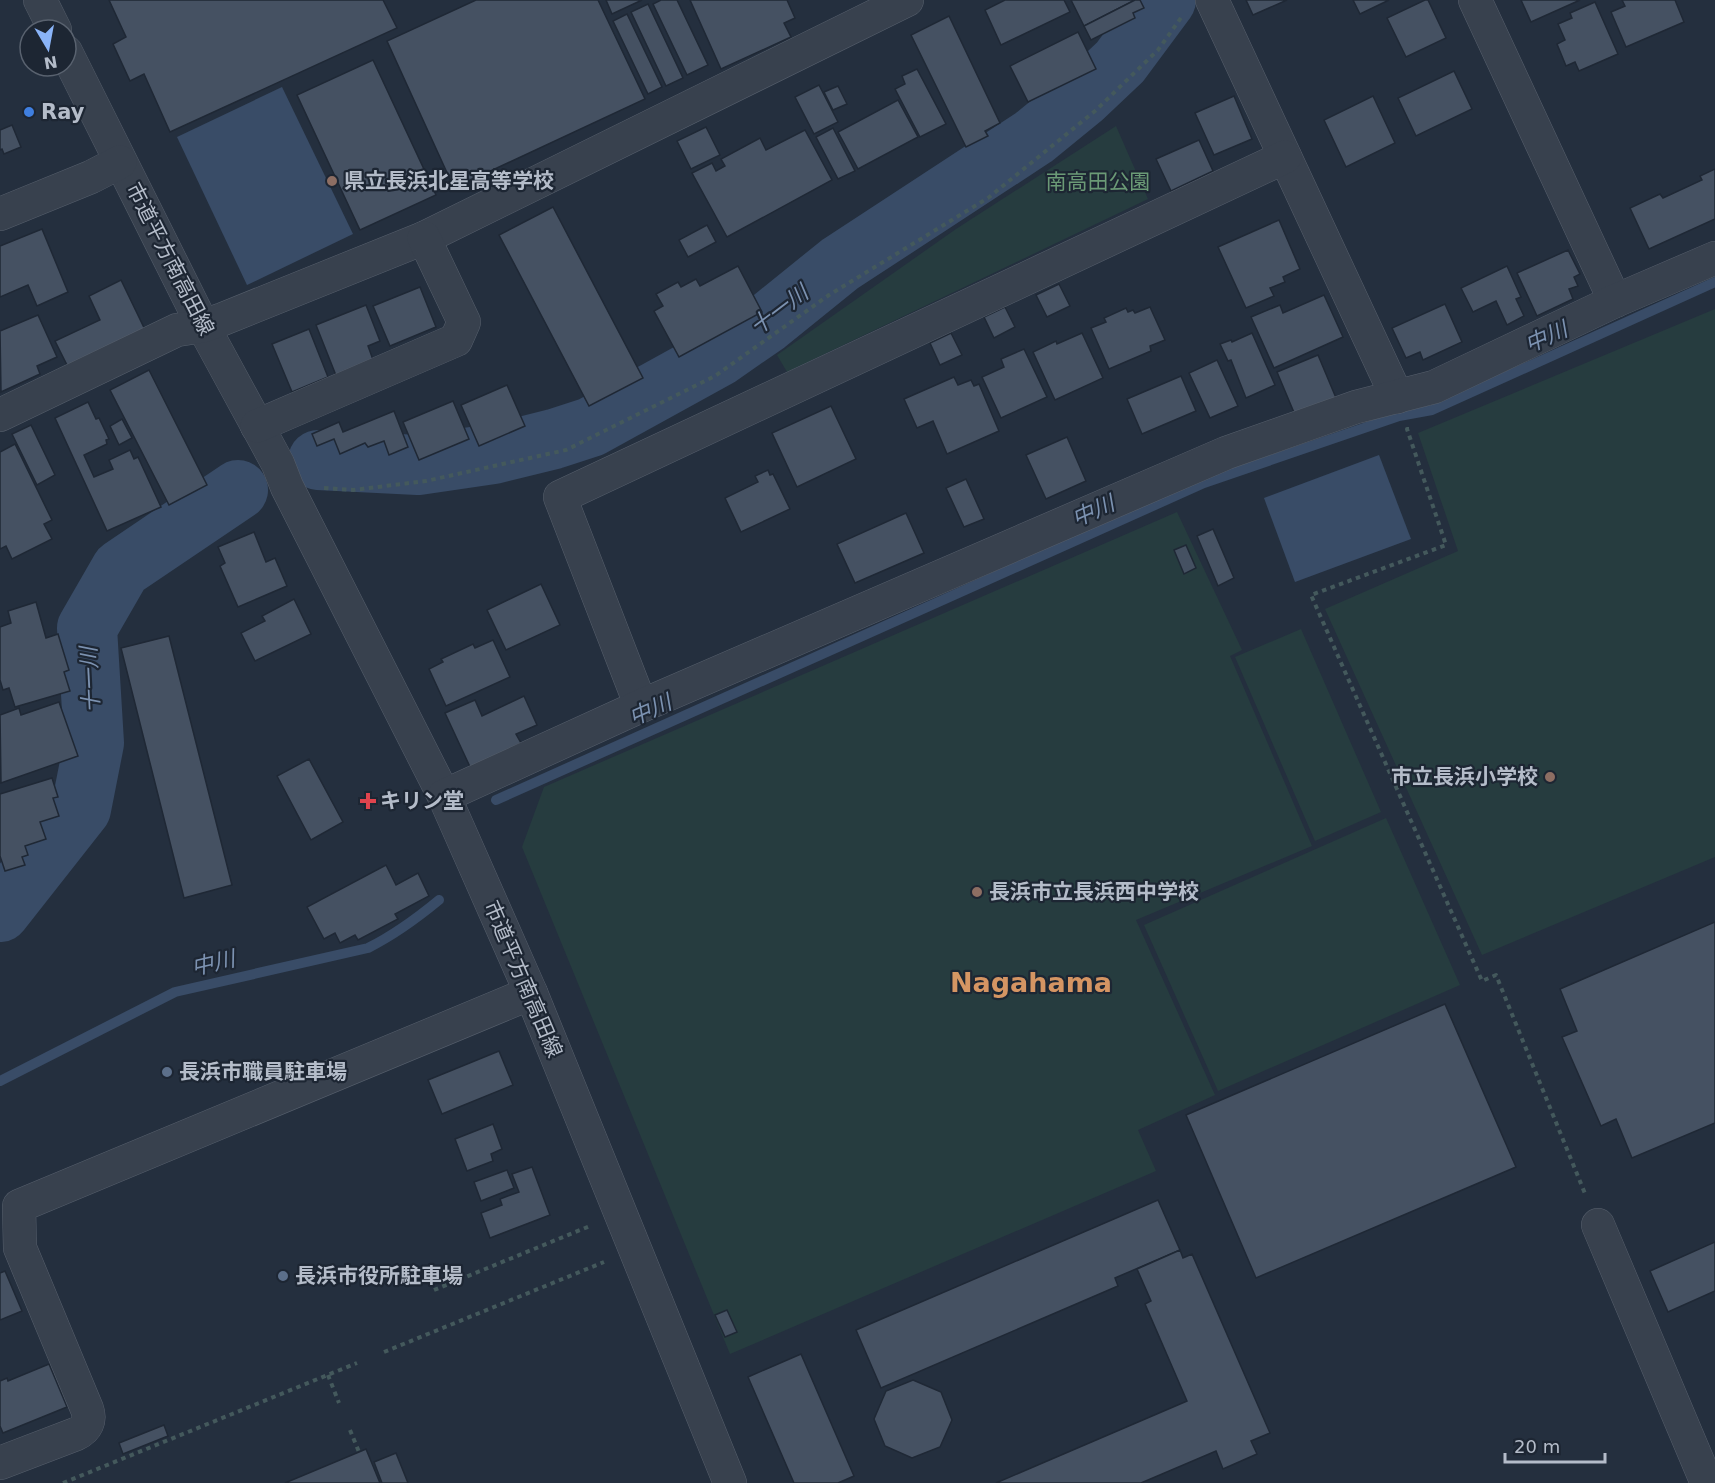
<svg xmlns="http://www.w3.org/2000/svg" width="1715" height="1483" font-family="'DejaVu Sans','Noto Sans JP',sans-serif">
<rect width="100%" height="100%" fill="#242f3e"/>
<!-- green -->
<g fill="#263c3f">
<path d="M1116 126 1148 199 787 372 777 355 956 229Z"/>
<path d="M1715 309V857L1482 955 1325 609 1458 551 1418 433Z"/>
<path d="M1177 512 1242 650 1230 656 1312 846 1136 920 1215 1095 1138 1130 1156 1171 730 1354 522 847 544 787Z"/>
<path d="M1301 629 1381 812 1315 841 1235 657Z"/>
<path d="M1386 818 1460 985 1218 1091 1144 925Z"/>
</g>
<!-- water -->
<g fill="#394c67">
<path d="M282 87 353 234 247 285 177 137Z"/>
<path d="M1379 455 1411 539 1295 582 1264 498Z"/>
</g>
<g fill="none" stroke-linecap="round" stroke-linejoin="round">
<!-- stream -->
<g stroke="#394c67" stroke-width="10">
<path d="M496 800 1204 483 1399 416 1432 410 1715 282"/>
<path d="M0 1081 175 992 368 948C394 935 416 919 439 900"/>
</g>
<!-- river -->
<g stroke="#394c67" stroke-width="60">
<path d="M318 460 418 465 493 454 554 439 591 427 718 357 767 323 840 264 1034 137 1083 97 1120 62 1166 0"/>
<path d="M0 912 81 809 94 743 87 628 121 569 238 490"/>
</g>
</g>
<!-- building -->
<g fill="#455162" stroke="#1f2835" stroke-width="1.5">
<path d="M109 0H383L397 28 170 132 144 74 130 81 113 44 126 37Z"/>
<path d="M476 0H598L645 99 454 188 387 41Z"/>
<path d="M606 0H642L612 14Z"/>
<path d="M661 0H677L708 65 687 75 653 4Z"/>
<path d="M690 0H787L795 18 784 23 791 37 721 69Z"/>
<path d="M1005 0H1064L1070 12 1001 45 985 10Z"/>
<path d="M1071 0H1135L1084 26Z"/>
<path d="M1135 0H1140L1144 8 1133 13 1135 18 1091 40 1084 26Z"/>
<path d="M1246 0H1287L1253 15Z"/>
<path d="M1353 0H1389L1360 14Z"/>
<path d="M1425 0H1428L1446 38 1406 57 1387 18Z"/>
<path d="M1521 0H1580L1531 22Z"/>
<path d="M1622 0H1675L1684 22 1626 47 1611 12 1625 6Z"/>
<path d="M1595 2 1618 54 1579 71 1575 62 1566 66 1557 44 1565 40 1558 24 1572 18 1570 13Z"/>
<path d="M648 4 683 78 666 86 631 12Z"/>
<path d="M627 14 662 87 648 94 613 21Z"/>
<path d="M949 16 1000 123 985 131 988 136 966 147 911 35Z"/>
<path d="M1078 32 1096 69 1028 102 1010 66Z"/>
<path d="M373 60 436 195 360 230 297 95Z"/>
<path d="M917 69 946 124 920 137 895 89 905 84 902 76Z"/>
<path d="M1454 71 1472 109 1416 136 1398 98Z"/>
<path d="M819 85 838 122 814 134 795 97Z"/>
<path d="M838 86 847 104 833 110 824 92Z"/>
<path d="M1234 96 1252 139 1214 155 1195 113Z"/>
<path d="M1373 96 1395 143 1346 167 1324 120Z"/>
<path d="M898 100 918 137 858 169 838 132Z"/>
<path d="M12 125 21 147 4 154 2 149 0 150V130Z"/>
<path d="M706 127 720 155 691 169 677 141Z"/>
<path d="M833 128 855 171 838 179 816 137Z"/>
<path d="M805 130 832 180 727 237 692 173 712 163 716 171 725 166 721 159 760 138 766 150Z"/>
<path d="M1199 140 1213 171 1171 191 1156 159Z"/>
<path d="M1715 169V219L1649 249 1630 208 1660 194 1663 198 1702 180 1700 176Z"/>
<path d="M553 207 643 378 589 406 499 235Z"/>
<path d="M1279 220 1300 269 1283 277 1285 282 1270 288 1274 296 1246 308 1218 247Z"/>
<path d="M707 225 716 242 688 257 679 240Z"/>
<path d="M42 229 68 292 37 306 28 285 0 297V246Z"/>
<path d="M1568 250 1580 274 1574 277 1578 286 1569 289 1573 299 1537 316 1517 273Z"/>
<path d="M738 266 762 312 679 357 654 311 663 306 656 294 678 282 681 287 696 279 700 286Z"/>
<path d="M1507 266 1521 297 1516 299 1524 316 1507 325 1496 301 1473 312 1461 288Z"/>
<path d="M121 280 148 336 71 373 55 341 100 320 89 296Z"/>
<path d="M1059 284 1070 306 1047 317 1036 295Z"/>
<path d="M420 287 436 327 390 346 373 306Z"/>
<path d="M1324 295 1343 337 1274 368 1251 317 1280 305 1283 313Z"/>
<path d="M1445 304 1462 342 1423 360 1420 352 1406 358 1392 328Z"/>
<path d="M366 305 380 341 368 346 376 368 339 383 316 325Z"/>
<path d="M1005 307 1015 327 994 338 984 317Z"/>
<path d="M1150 307 1165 340 1150 346 1151 351 1109 369 1091 328 1106 322 1104 318 1126 308 1128 312 1133 310 1135 313Z"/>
<path d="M38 315 57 357 37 366 40 374 1 392 0 331Z"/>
<path d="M309 329 328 377 292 392 272 344Z"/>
<path d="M951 333 962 355 940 365 930 343Z"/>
<path d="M1082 333 1103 378 1055 400 1033 352 1056 341 1057 344Z"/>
<path d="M1252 333 1275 385 1246 398 1231 360 1228 361 1220 344 1231 340 1232 342Z"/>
<path d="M1024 349 1047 397 1001 418 982 377 1004 367 1001 359Z"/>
<path d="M1318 355 1339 405 1298 422 1277 372Z"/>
<path d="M1217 360 1238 406 1210 418 1189 373Z"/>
<path d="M149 370 207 485 169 505 110 390Z"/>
<path d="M1181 376 1196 411 1142 434 1127 399Z"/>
<path d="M954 377 958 385 971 380 974 386 979 384 999 431 947 454 933 421 917 428 904 399Z"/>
<path d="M507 385 525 426 479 446 461 405Z"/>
<path d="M453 401 469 439 419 460 403 422Z"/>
<path d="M88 402 96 419 99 418 109 439 106 440 107 444 84 455 94 477 113 469 109 460 130 450 134 459 138 457 161 507 107 531 55 418Z"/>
<path d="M831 406 856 459 797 487 772 433Z"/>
<path d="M394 411 408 447 389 455 384 441 368 447 365 443 340 454 334 439 317 446 312 434 339 422 343 432Z"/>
<path d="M122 419 132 438 119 445 110 426Z"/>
<path d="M31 425 55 475 37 485 12 434Z"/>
<path d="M1067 437 1086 481 1046 499 1026 455Z"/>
<path d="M15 444 52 520 44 524 52 539 12 559 6 546 0 549V452Z"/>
<path d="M768 470 770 475 773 474 790 509 741 532 725 498 758 482 755 476Z"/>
<path d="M966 479 984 519 964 527 946 488Z"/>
<path d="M906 513 924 553 855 583 837 544Z"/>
<path d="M1213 529 1234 578 1218 586 1197 536Z"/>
<path d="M254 532 266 562 275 558 287 586 238 607 220 566 225 563 218 547Z"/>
<path d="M1186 545 1196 568 1184 574 1174 550Z"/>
<path d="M541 584 560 625 506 650 487 610Z"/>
<path d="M294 599 311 634 255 661 241 633 265 621 262 616Z"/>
<path d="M36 602 46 638 58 634 69 670 64 672 70 691 15 707 9 688 3 690 0 680V627L11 623 8 611Z"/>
<path d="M169 636 232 885 184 898 121 648Z"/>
<path d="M493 640 510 677 446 706 429 669 443 662 441 659 473 644 475 648Z"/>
<path d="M524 696 537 725 516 734 521 743 471 769 445 713 475 700 482 716Z"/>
<path d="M59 702 78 756 1 783 0 715 19 708 21 715Z"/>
<path d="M309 759 343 822 311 840 277 776Z"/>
<path d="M52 778 58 797 53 798 59 816 40 822 46 839 25 846 28 855 22 857 25 865 5 871 0 856V794Z"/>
<path d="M386 865 396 885 418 873 429 896 395 914 398 919 358 940 355 935 340 943 335 933 324 939 307 907Z"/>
<path d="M1715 922V1123L1632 1158 1616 1119 1601 1126 1562 1037 1577 1031 1560 989Z"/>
<path d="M1445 1004 1516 1167 1256 1278 1186 1115Z"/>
<path d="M499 1051 513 1085 442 1114 428 1080Z"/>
<path d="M493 1124 502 1149 491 1154 493 1161 467 1171 455 1139Z"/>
<path d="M532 1167 550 1215 490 1238 481 1213 502 1205 500 1199 519 1192 512 1174Z"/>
<path d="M507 1170 514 1188 481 1201 474 1182Z"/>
<path d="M1158 1200 1180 1250 1115 1278 1118 1286 881 1388 856 1330Z"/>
<path d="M1715 1242V1291L1668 1312 1650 1271Z"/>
<path d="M1180 1250 1183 1258 1192 1254 1270 1433 1251 1441 1257 1454 1223 1469 1216 1451 1141 1483H996L1187 1401 1145 1304 1151 1301 1137 1269Z"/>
<path d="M5 1271 22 1311 0 1320V1273Z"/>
<path d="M727 1310 737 1332 725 1337 715 1315Z"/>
<path d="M801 1354 854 1476 838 1483H794L748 1377Z"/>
<path d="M49 1364 67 1407 3 1433 0 1426V1381L7 1378 8 1381Z"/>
<path d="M913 1380 941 1392 952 1420 940 1447 912 1458 885 1446 874 1419 886 1391Z"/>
<path d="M164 1425 168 1436 123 1454 119 1443Z"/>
<path d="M366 1449 380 1483H285L359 1452Z"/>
<path d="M396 1453 408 1483H382L374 1462Z"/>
</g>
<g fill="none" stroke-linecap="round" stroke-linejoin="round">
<!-- minor casing -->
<g stroke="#565f6c" stroke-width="34">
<g id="minor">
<path d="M40 0 55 30"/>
<path d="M1212 0 1397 397"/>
<path d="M1475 0 1615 301"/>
<path d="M66 52 203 326 278 464 287 487 444 796 531 993 730 1483"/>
<path d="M0 214 91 177 120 162"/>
<path d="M0 415 177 330 203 326 223 319 424 238 907 0"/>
<path d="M257 426 456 340 464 322 424 238"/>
<path d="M641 706 560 497 1285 157"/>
<path d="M444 796 641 706 1226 453 1356 407 1434 387 1615 301 1715 258"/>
<path d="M1598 1225 1707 1483"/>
<path d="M0 1463 76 1434C87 1429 91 1420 87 1409L20 1248 19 1206 531 993"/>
</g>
</g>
<!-- path -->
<g stroke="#44595c" stroke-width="4" stroke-dasharray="4.5 4.5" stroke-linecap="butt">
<path d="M1409 429H1407L1446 545 1311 595 1482 981 1496 975 1586 1196"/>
<path d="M324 488 353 490 426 481 566 450 715 376 829 295 988 198 1095 111 1158 50 1183 15"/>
<path d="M434 1290 590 1226"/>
<path d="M384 1352 604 1262"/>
<path d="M328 1375 339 1403"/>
<path d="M350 1430 359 1452"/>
<path d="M63 1483 357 1363"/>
</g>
<!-- minor -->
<use href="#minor" stroke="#38414e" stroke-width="33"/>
</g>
<!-- markers -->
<circle fill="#3f7fe0" stroke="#1d2633" stroke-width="2" cx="29" cy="112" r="6"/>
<g fill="#8d6e63" stroke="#1d2633" stroke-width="2">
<circle cx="332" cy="181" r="6"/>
<circle cx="1550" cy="777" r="6"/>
<circle cx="977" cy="892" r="6"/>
</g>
<path fill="#e0444e" stroke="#1d2633" stroke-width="2" d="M365 792h6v6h6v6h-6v6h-6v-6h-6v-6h6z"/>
<g fill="#5c6f8a" stroke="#1d2633" stroke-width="2">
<circle cx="167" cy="1072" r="6"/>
<circle cx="283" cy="1276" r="6"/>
</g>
<g text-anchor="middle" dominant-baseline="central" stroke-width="4.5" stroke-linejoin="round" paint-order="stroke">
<!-- poi labels -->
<g font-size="21" font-weight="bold" fill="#b4bcc9" stroke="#1d2633" text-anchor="start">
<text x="41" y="112">Ray</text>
<text x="344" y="181">県立長浜北星高等学校</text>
<text x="1538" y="777" text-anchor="end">市立長浜小学校</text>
<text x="380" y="801">キリン堂</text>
<text x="989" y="892">長浜市立長浜西中学校</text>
<text x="179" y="1072">長浜市職員駐車場</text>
<text x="295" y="1276">長浜市役所駐車場</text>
</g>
<!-- park labels -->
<g font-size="21" fill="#6b9a76" stroke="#1d2633">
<text x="1098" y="182">南高田公園</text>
</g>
<!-- street labels -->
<g font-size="21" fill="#b4bcc9" stroke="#1d2633">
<text transform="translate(170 259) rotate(63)">市道平方南高田線</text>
<text transform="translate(523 979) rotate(67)">市道平方南高田線</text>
</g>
<!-- water labels -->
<g font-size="22" font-style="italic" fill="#7c92b1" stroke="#1d2633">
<text transform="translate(779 310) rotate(-37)">十一川</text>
<text transform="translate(1546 337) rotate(-24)">中川</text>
<text transform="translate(1093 511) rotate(-24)">中川</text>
<text transform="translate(90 680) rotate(-93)">十一川</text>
<text transform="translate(650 710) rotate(-24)">中川</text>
<text transform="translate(213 963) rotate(-13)">中川</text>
</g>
<!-- district labels -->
<g font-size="27" font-weight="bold" fill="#d59563" stroke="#1d2633">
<text x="1031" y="982">Nagahama</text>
</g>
</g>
<!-- north arrow -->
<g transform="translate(48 48) rotate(170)"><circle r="28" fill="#1d2633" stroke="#59626f" stroke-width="1.5"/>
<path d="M0-4.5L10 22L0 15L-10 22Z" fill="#8ab4f8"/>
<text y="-9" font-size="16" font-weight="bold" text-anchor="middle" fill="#b4bcc9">N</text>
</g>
<!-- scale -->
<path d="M1505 1453v9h100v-9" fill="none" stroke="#b4bcc9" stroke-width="3"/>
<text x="1514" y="1453" font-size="18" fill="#b4bcc9" stroke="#1d2633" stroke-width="4.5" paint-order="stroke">20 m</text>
</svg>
